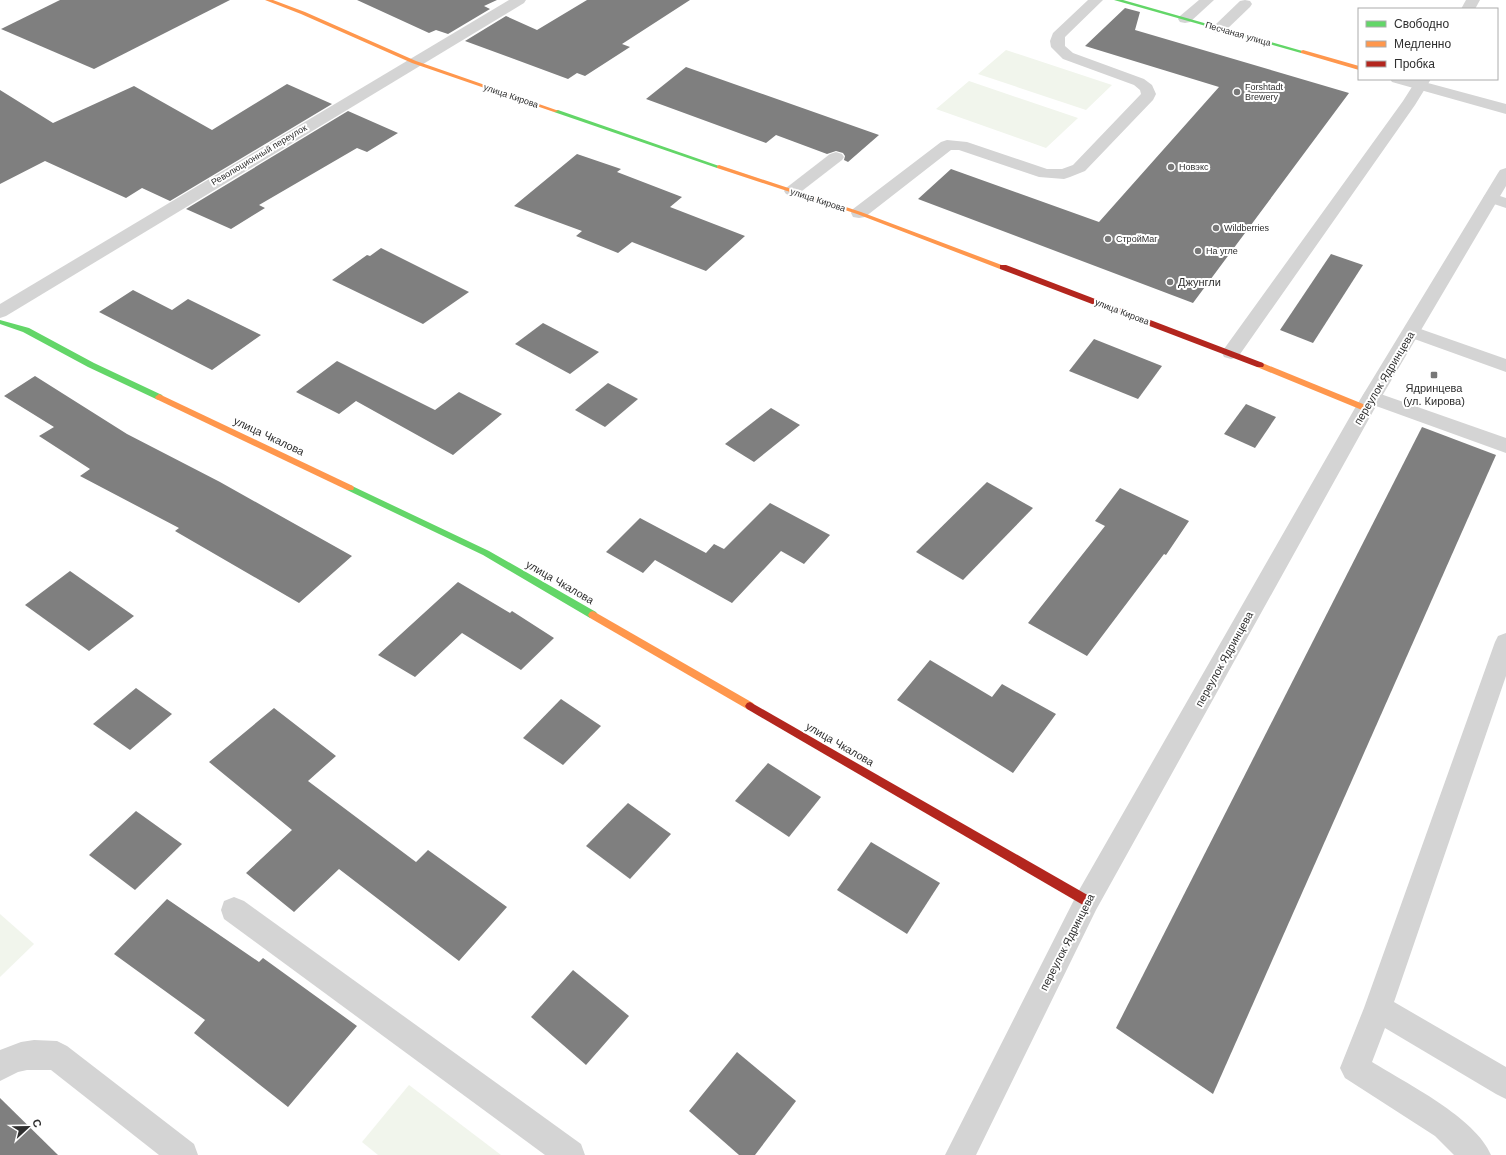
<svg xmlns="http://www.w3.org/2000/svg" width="1506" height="1155" font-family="Helvetica,sans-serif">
<rect width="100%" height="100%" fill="#fff"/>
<!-- green -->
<g fill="#f1f5ec">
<path d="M1006 50 1112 85 1086 110 978 74Z"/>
<path d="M969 81 1078 118 1046 148 936 109Z"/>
<path d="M0 914 34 944 0 977Z"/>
<path d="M409 1085 501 1155H378L362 1142Z"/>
</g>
<!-- building -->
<g fill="#7f7f7f">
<path d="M60 0H230L94 69 1 29Z"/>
<path d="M357 0H497L484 6 490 9 448 34 436 30 429 33Z"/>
<path d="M587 0H690L622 44 630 47 585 76 577 73 568 79 465 41 506 16 537 30Z"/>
<path d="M1125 8 1140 12 1135 30 1349 93 1193 303 918 199 951 169 1099 222 1219 87 1085 46Z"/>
<path d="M686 67 734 84 879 135 848 162 844 160 845 156 843 153 836 151 827 154 776 135 766 143 646 99Z"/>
<path d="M287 84 332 104 170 201 142 188 126 198 45 161 0 184V90L53 123 134 86 212 130Z"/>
<path d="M348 111 398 133 367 152 357 148 259 205 265 208 231 229 186 209Z"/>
<path d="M577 154 621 169 617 172 682 197 670 207 745 236 706 271 632 242 618 253 576 236 582 231 514 206Z"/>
<path d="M381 248 469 292 423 324 332 280 367 255 370 256Z"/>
<path d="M1331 254 1363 265 1313 343 1280 330Z"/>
<path d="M133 290 172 310 188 299 261 335 212 370 99 312Z"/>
<path d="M543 323 599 352 570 374 515 344Z"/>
<path d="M1094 339 1162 366 1138 399 1069 371Z"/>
<path d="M337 361 435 410 459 392 502 414 453 455 356 401 339 414 296 392Z"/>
<path d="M35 376 127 434 220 482 352 556 299 603 175 531 179 528 80 476 90 469 39 436 54 427 4 396Z"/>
<path d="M608 383 638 399 605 427 575 410Z"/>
<path d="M1246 404 1276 417 1255 448 1224 434Z"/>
<path d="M771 408 800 425 754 462 725 444Z"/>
<path d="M1422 427 1496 455 1213 1094 1116 1028Z"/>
<path d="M987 482 1033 508 963 580 916 552Z"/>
<path d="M1120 488 1189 521 1166 555 1164 554 1087 656 1028 623 1105 526 1095 521Z"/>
<path d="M770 503 830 535 804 564 781 551 732 603 655 560 643 573 606 552 640 518 706 553 714 544 724 549Z"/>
<path d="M70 571 134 616 89 651 25 605Z"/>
<path d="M458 582 510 613 512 611 554 638 521 670 462 633 415 677 378 655Z"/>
<path d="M930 660 992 697 1002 684 1056 714 1013 773 897 700Z"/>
<path d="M136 688 172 714 130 750 93 724Z"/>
<path d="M561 699 601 726 563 765 523 738Z"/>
<path d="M274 708 336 756 308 781 416 862 428 850 507 907 459 961 339 869 294 912 246 873 292 830 209 762Z"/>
<path d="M768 763 821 797 789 837 735 801Z"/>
<path d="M628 803 671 834 630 879 586 846Z"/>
<path d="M136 811 182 844 135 890 89 855Z"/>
<path d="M871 842 940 883 907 934 837 890Z"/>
<path d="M167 899 259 962 263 958 357 1026 288 1107 194 1033 205 1020 114 954Z"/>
<path d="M573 970 629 1016 586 1065 531 1017Z"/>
<path d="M737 1052 796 1101 755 1155H739L689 1111Z"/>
<path d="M0 1098 58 1155H0Z"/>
</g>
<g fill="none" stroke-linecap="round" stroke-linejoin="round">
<!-- lane -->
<g fill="#d4d4d4" fill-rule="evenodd">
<path d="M1088 0H1103L1065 37V46L1073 53 1144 79 1152 85 1156 94 1153 100 1085 171 1070 177 1064 179 1039 177 959 150H951L865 217 859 218 853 217 851 213 853 209 941 142 947 140 967 142 1047 169H1062L1073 165 1141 94 1140 90 1134 85 1063 59 1051 47 1050 41 1053 33Z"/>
<path d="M1199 0H1214L1190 22 1185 23 1180 22 1178 19 1180 16Z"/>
<path d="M1245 0 1250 1 1252 4 1250 7 1224 32 1219 33 1214 32 1212 29 1214 26 1240 1Z"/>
<path d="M1466 0H1480L1475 9H1461Z"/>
<path d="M1417 79H1431L1415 105 1238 357 1231 359 1224 357 1222 353 1224 349 1403 101Z"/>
<path d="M836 152 842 154 844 157 842 160 798 194 792 196 786 194 784 191 786 188 830 154Z"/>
<path d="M1491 193 1506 198V208L1485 201 1483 198 1485 195Z"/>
<path d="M1412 326 1506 359V372L1406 336 1403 332 1406 328Z"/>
<path d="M1372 391 1506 438V453L1365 402 1362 397 1365 392Z"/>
<path d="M1506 633V676L1394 1002 1506 1067V1099L1496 1094 1385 1028 1372 1062C1406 1083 1476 1118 1491 1155H1454L1435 1136 1345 1078 1340 1068 1364 1008 1495 642 1498 636Z"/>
<path d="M234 897 244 901 581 1144 585 1155H545L224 919 221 910 224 901Z"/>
<path d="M34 1040 57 1041 67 1046 194 1144 198 1155H159L51 1070H27L18 1072 0 1081V1050L21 1042Z"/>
</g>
<!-- street -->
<g fill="#d4d4d4" fill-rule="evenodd">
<path d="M509 0H526L524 3 6 316 0 318V304Z"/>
<path d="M1390 79H1413L1506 104V114L1392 82Z"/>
<path d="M1506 168V186L1375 408 1096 910 976 1155H945L1078 892 1355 408 1498 173 1500 170Z"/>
</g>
<!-- fast -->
<g fill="#63d668" fill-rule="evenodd">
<path d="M1114 0H1123L1306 52 1301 53Z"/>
<path d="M554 110H558L722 167 717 168 554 112Z"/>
<path d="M0 320 29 328 94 363 162 395 163 397 159 400 156 399 88 367 23 332 0 324Z"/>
<path d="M350 485 489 551 596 612 598 615 596 618H590L483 555 347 490 346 488 347 486Z"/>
</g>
<!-- slow -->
<g fill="#ff974d" fill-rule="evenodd">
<path d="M265 0H273L305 12 416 61 559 111 554 112 412 63 301 14Z"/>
<path d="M1303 50 1359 66V70L1301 53V51Z"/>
<path d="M719 165 861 212 1007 267 1003 269H1000L857 214 717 168V166Z"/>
<path d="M1260 362 1368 406 1369 408 1368 410H1362L1257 367 1256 365Z"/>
<path d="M159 394 353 486 354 488 353 490H347L156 399 155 397Z"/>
<path d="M593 611 753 703 755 706 753 709 750 710 747 709 590 618 588 615 590 612Z"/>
</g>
<!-- jam -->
<g fill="#b3261e" fill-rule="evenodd">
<path d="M1000 265H1006L1263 363 1264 365 1263 367H1257L1000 269Z"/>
<path d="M750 702 1091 897 1092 901 1091 905 1087 906 1083 905 747 709 745 706 747 703Z"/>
</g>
</g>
<!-- markers -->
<g fill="#787878" stroke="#fff" stroke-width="1.5">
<circle cx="1237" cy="92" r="4"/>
<circle cx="1171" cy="167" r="4"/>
<circle cx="1216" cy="228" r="4"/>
<circle cx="1108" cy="239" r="4"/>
<circle cx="1198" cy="251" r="4"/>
<circle cx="1170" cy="282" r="4"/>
<rect x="1430" y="371" width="8" height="8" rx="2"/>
</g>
<g text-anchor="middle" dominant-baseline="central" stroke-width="4" stroke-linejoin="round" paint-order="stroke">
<!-- far-street labels -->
<g font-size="9" fill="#2f2f2f" stroke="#fff">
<text transform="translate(1238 34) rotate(16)">Песчаная улица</text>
<text transform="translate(511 96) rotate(19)">улица Кирова</text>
<text transform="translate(259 155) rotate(-31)">Революционный переулок</text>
<text transform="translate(818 200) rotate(18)">улица Кирова</text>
<text transform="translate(1122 312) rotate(21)">улица Кирова</text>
</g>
<!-- far-poi labels -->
<g font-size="9" fill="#2f2f2f" stroke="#fff" text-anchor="start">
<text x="1245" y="87">Forshtadt<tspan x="1245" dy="10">Brewery</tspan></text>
<text x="1179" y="167">Новэкс</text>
<text x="1224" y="228">Wildberries</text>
<text x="1116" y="239">СтройМаг</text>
<text x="1206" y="251">На угле</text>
</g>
<!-- poi labels -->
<g font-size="11" fill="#2f2f2f" stroke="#fff" text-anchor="start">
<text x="1178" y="282">Джунгли</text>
<text x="1434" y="388" text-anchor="middle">Ядринцева<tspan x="1434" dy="13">(ул. Кирова)</tspan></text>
</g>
<!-- street labels -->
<g font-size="11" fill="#2f2f2f" stroke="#fff">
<text transform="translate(1384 378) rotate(-59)">переулок Ядринцева</text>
<text transform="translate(269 436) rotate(25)">улица Чкалова</text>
<text transform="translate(560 582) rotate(30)">улица Чкалова</text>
<text transform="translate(1224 659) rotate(-61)">переулок Ядринцева</text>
<text transform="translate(840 744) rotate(30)">улица Чкалова</text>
<text transform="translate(1067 942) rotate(-63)">переулок Ядринцева</text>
</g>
</g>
<!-- legend -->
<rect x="1358" y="8" width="140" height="72" fill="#ffffff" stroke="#acacac"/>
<rect x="1366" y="21" width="20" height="6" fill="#63d668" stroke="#acacac"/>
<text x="1394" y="28" font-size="12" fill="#2f2f2f">Свободно</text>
<rect x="1366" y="41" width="20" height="6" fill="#ff974d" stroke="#acacac"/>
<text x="1394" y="48" font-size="12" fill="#2f2f2f">Медленно</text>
<rect x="1366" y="61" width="20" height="6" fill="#b3261e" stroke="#acacac"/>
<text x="1394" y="68" font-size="12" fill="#2f2f2f">Пробка</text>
<!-- north arrow -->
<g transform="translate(28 1127) rotate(68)" stroke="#ffffff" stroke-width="3" paint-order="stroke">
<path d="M0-3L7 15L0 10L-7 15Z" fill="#2f2f2f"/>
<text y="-6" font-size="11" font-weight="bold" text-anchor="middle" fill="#2f2f2f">С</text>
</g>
</svg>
